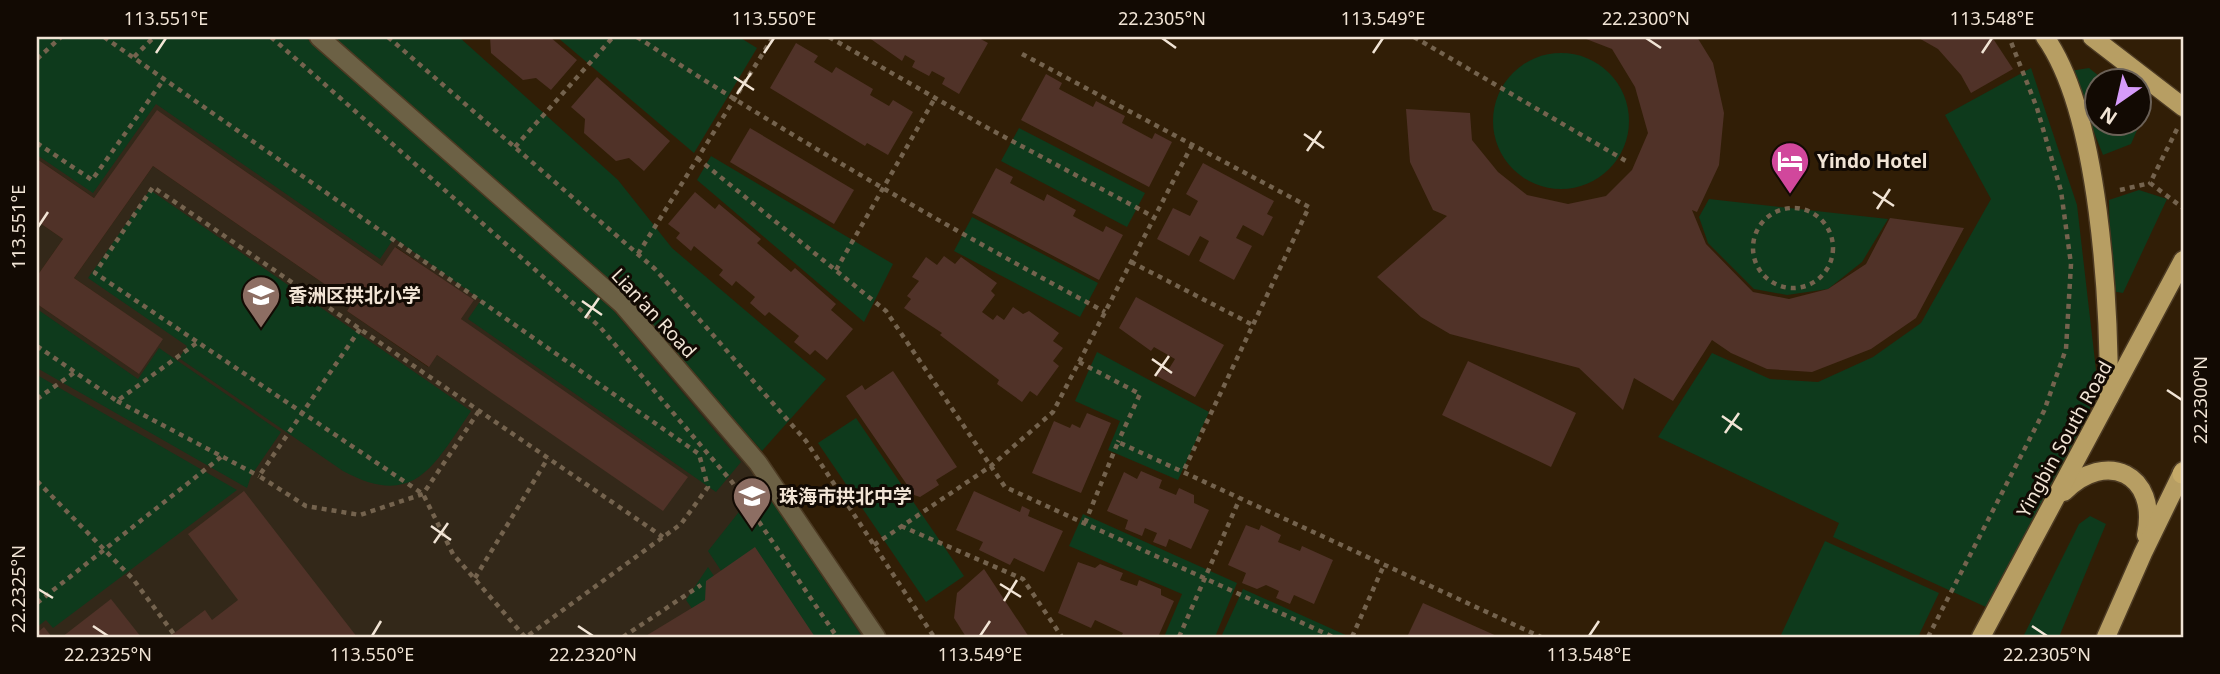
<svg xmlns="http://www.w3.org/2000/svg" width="2220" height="674" font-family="'Noto Sans','Noto Sans SC',sans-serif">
<rect width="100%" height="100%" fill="#311e06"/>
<!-- education -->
<g fill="#332819">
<path d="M37 37H318L622 304 758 463 874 637H37V304L138 373 162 339 74 278 153 166 352 303 347 311 428 367 437 355 663 510 461 319 473 300 396 247 382 266 158 111 94 198 37 159Z"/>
<path d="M37 221 63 239 37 276Z"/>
</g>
<!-- green -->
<g fill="#0e3a1c">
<path d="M37 37H305L613 310 741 462 716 492 468 319 481 300 394 238 380 259 156 104 93 193 37 155Z"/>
<path d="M333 37H459L618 180 672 248 826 379 762 451 627 299Z"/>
<path d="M557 37H739L757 48 694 153Z"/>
<circle cx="1561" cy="121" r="68"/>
<path d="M2031 68 2077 205 2096 370 2086 432 1988 608 1833 537 1839 523 1658 437 1712 353 1770 379 1818 382 1873 357 1921 323 1991 199 1945 115Z"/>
<path d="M2089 68 2104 80H2098V122H2140V110L2144 114 2131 144 2103 155 2070 71Z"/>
<path d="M1019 128 1145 193 1127 227 1001 161Z"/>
<path d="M711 156 893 264 864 322 697 180Z"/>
<path d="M150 190 471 411C434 465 415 510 343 471L179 358 187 346 88 278Z"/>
<path d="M2139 190 2167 199 2123 293 2111 291 2109 200Z"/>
<path d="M1709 199 1888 219 1862 262 1828 289 1787 295 1754 289 1708 243 1699 217Z"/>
<path d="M972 217 1098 283 1080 317 954 251Z"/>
<path d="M37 309 138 379 159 348 281 432 251 476 247 488 37 368Z"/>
<path d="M1097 352 1209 412 1178 480 1108 450 1120 421 1075 401Z"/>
<path d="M37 375 237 490 53 628 46 620 37 627Z"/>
<path d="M856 418 964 576 926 602 818 443Z"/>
<path d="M761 484 862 637H765L708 551Z"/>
<path d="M1083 514 1237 583 1215 637H1164L1182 594 1069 546Z"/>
<path d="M2090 516 2106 524 2059 637H2023L2079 524Z"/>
<path d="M1825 541 1939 593 1918 637H1780Z"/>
<path d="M708 567 755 637H712L686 600Z"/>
<path d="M1243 589 1350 637H1221Z"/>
</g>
<!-- building -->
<g fill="#503228">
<path d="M490 37H550L577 60 551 90 536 78 523 80 491 53Z"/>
<path d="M868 37H977L988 43 959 94 942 84 945 78 932 71 929 76 912 67 915 61 905 55 902 61Z"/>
<path d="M1581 37H1697L1713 63 1724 113 1719 165 1697 212 1692 210 1706 244 1753 292 1789 299 1828 289 1866 264 1890 218 1964 228 1916 318 1871 349 1812 372 1767 369 1731 353 1712 340 1673 401 1634 378 1623 410 1579 368 1450 334 1421 317 1377 277 1447 216 1433 210 1410 162 1406 109 1470 113 1472 140 1498 172 1527 195 1568 204 1606 196 1632 170 1648 133 1635 87 1612 49Z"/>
<path d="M1917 37H1992L2013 69 1971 93 1961 75 1938 49Z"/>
<path d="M796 43 818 56 814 62 832 73 836 67 873 89 870 95 889 106 893 100 913 112 888 155 867 143 865 146 770 88Z"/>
<path d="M1046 74 1062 83 1059 89 1093 107 1096 101 1125 116 1122 123 1152 139 1155 133 1172 142 1149 187 1021 120Z"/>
<path d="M597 77 670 141 644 171 629 158 616 161 584 133 585 119 571 107Z"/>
<path d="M157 110 382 266 395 247 474 300 461 319 688 477 663 511 437 355 429 367 347 311 352 303 153 166 74 278 163 339 139 374 37 304V276L63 239 37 221V159L94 198Z"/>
<path d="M750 128 854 190 834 224 730 162Z"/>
<path d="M1203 163 1274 201 1267 214 1273 217 1263 236 1243 225 1236 238 1252 246 1234 280 1199 261 1209 241 1200 236 1189 256 1157 239 1173 208 1190 216 1198 201 1186 194Z"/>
<path d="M996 168 1013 177 1010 183 1044 201 1047 194 1076 210 1073 216 1103 232 1106 226 1123 235 1099 280 972 213Z"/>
<path d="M695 192 715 209 719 204 761 239 757 243 791 272 795 268 836 304 831 310 853 329 827 360 815 350 810 355 794 342 799 336 769 312 765 316 750 303 755 297 736 281 732 286 719 275 723 270 694 246 691 251 676 238 680 233 668 224Z"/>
<path d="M944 256 955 264 961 257 997 283 991 291 995 295 982 312 993 320 997 315 1004 320 1013 307 1023 314 1029 311 1059 333 1053 341 1063 348 1053 361 1059 366 1037 396 1030 391 1022 402 997 384 999 380 940 335 942 333 904 308 911 299 907 296 919 281 912 277 926 257 937 265Z"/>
<path d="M1136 297 1224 345 1195 397 1157 376 1161 368 1167 372 1175 359 1154 347 1151 351 1119 328Z"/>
<path d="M1468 361 1576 413 1551 467 1442 415Z"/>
<path d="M893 371 957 467 936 480 939 485 920 497 914 495 846 396 862 385 865 390Z"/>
<path d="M1087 413 1111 423 1081 493 1032 473 1054 421 1070 428 1072 424 1080 428Z"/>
<path d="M1141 471 1162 480 1159 488 1176 495 1179 488 1194 495V503L1209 510 1191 549 1169 539 1166 547 1153 542 1157 533 1145 528 1142 536 1125 529 1128 520 1107 511 1124 472 1137 479Z"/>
<path d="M244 491 357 637H169L205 610 212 620 238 600 188 534Z"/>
<path d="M974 491 1020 512 1022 506 1030 510 1028 516 1063 531 1044 572 1014 558 1010 565 979 550 983 542 956 530Z"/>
<path d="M1246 525 1259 530 1261 525 1281 535 1278 542 1300 551 1302 546 1333 560 1314 604 1294 595 1290 604 1276 598 1279 591 1266 585 1257 589 1242 583 1246 573 1228 565Z"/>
<path d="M755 547 815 637H644L705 600 706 581Z"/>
<path d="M1078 562 1095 568 1100 564 1123 573 1120 580 1137 586 1139 580 1161 589V595L1174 601 1158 637H1121L1123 633 1095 620 1091 628 1058 613Z"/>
<path d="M984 569 1029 637H966L954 618 957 593Z"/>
<path d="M111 599 141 637H62Z"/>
<path d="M1423 603 1499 637H1407Z"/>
<path d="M44 627 52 637H37V633Z"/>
</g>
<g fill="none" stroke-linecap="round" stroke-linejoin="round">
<!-- minor casing -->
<g stroke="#4c3a23" stroke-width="21">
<path id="minor" d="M319 37 622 304 758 463 876 637"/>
</g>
<!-- primary casing -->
<g stroke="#4c3a23" stroke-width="21">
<g id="primary">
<path d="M2045 37C2100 114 2109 303 2109 398"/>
<path d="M2092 37 2183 107"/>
<path d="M2064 492C2106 449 2159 474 2146 535"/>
<path d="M1981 637 2183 260"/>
<path d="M2106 637 2143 553 2183 471"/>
</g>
</g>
<!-- trunk casing -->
<g stroke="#4c3a23" stroke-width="23">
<path id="trunk" d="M2182 474 2183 473"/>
</g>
<!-- path -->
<g stroke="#74634e" stroke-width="4.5" stroke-dasharray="5 5" stroke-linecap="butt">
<path d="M104 37 699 454 708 487 681 524 526 637"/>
<path d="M271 37 600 327 732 482 837 637"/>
<path d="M388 37 655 269 806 441 934 637"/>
<path d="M637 37C789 136 945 226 1105 312"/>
<path d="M829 37 984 126 1154 217"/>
<path d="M1414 37 1626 161"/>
<path d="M1022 54 1309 207 1183 472"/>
<path d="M134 57 154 37"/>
<path d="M37 59 61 37"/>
<path d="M2177 129 2150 183 2183 208"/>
<path d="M37 143 92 180 164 79"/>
<path d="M515 147 613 37"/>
<path d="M697 158 886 311 1005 487 1333 637"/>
<path d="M2120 190 2150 183"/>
<circle cx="1793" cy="248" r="40"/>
<path d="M638 254 773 37"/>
<path d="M1131 262 1253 325"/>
<path d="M836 270 935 98"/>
<path d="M360 329 259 476 306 506 360 515 423 494 479 411"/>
<path d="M37 346 117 401 198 342"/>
<path d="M1079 362 1140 394 1118 442"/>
<path d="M37 399 75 372"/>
<path d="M117 401 259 476"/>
<path d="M37 481 133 579 176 637"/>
<path d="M1085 523 1118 442 1541 637"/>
<path d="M901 526 1023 579 1062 637"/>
<path d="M874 545 991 466 1053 412 1192 145"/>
<path d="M475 578 548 458"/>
<path d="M37 603 221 457"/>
<path d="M525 637 453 554 423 494 95 273 153 187 663 537"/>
<path d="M623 637 701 585"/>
<path d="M1179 637 1240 498"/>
<path d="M1352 637 1384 565"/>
<path d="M1928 637 2044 411 2066 349 2071 264 2061 191 2037 108 2009 37"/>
</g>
<!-- minor -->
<use href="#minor" stroke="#6c6145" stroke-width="18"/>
<!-- primary -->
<use href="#primary" stroke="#b79e63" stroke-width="18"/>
<!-- trunk -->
<use href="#trunk" stroke="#c6aa68" stroke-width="19"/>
</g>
<!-- ticks -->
<path fill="none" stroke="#f1e4d5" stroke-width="2.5" d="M1162 38 1176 48M1646 38 1661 48M156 53 166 38M764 53 774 38M1373 53 1383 38M1982 53 1992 38M734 77 754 90M737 94 751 73M1304 134 1324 148M1307 151 1321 131M1873 192 1894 206M1877 209 1890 189M38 227 48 212M582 301 602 315M585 318 599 298M1152 359 1172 373M1155 376 1169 356M2167 390 2182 400M1722 416 1742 430M1725 433 1739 413M431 526 451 540M434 543 448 523M1000 584 1021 597M38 589 53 598M1004 601 1017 580M93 626 108 636M578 626 593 636M2032 626 2047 636M372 636 381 621M980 636 990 621M1589 636 1599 621"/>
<!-- icons -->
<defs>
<g id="hotel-pin" transform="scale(2.0125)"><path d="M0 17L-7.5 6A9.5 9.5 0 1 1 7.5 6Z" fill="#d1479c" stroke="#120a03"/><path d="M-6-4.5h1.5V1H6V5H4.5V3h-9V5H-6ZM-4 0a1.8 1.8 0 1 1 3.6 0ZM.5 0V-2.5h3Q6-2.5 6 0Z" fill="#fff"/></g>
<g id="school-pin" transform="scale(2.0125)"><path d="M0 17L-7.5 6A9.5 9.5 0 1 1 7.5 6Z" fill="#8d6e63" stroke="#120a03"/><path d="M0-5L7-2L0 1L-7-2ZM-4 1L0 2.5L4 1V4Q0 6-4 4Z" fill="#fff"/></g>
</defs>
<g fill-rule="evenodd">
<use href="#hotel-pin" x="1790" y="161"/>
<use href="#school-pin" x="261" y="295"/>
<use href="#school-pin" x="752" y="496"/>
</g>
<g text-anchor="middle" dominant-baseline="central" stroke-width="6" stroke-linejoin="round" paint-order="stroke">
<!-- poi labels -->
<g font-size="19" font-weight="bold" fill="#f1e4d5" stroke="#120a03" text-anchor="start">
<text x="1817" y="161">Yindo Hotel</text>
<text x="288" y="295">香洲区拱北小学</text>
<text x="779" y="496">珠海市拱北中学</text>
</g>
<!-- street labels -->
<g font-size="19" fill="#f1e4d5" stroke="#120a03">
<text transform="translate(654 313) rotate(47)">Lian'an Road</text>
<text transform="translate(2064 439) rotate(-61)">Yingbin South Road</text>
</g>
</g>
<!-- border -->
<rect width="2220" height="674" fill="none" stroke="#120a03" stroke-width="77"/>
<!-- north arrow -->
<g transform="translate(2118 102) rotate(214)"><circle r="33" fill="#120a03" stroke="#6b6157" stroke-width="2"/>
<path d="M0-5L12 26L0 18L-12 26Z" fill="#d69bfa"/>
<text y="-10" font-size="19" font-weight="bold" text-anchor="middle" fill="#f1e4d5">N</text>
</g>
<rect x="38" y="38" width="2144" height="598" fill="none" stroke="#f1e4d5" stroke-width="2.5"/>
<g font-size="18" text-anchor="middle" fill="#f1e4d5">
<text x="166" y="25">113.551°E</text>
<text x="774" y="25">113.550°E</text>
<text x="1162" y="25">22.2305°N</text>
<text x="1383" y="25">113.549°E</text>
<text x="1646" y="25">22.2300°N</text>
<text x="1992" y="25">113.548°E</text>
<text transform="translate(19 227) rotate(-90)" y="6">113.551°E</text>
<text transform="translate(2201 400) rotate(-90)" y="6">22.2300°N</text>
<text transform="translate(19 589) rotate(-90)" y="6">22.2325°N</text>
<text x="108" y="661">22.2325°N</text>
<text x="372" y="661">113.550°E</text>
<text x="593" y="661">22.2320°N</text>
<text x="980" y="661">113.549°E</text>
<text x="1589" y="661">113.548°E</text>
<text x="2047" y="661">22.2305°N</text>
</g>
</svg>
